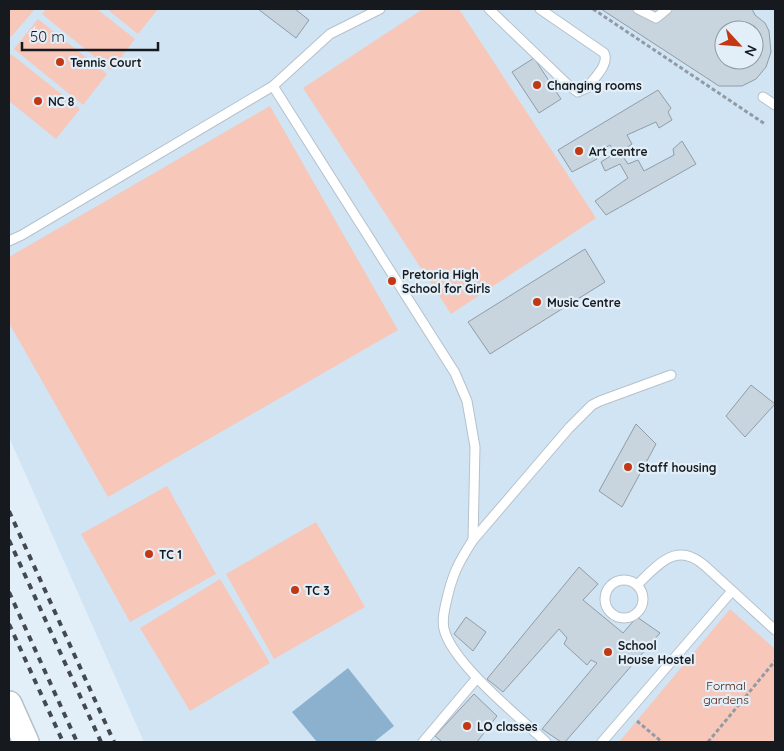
<svg xmlns="http://www.w3.org/2000/svg" width="784" height="751" font-family="Quicksand,sans-serif">
<rect width="100%" height="100%" fill="#e2eff9"/>
<!-- built -->
<path fill="#d1e4f3" fill-rule="evenodd" d="M9 9H775V742H144L9 437ZM724 30H754V60H724Z"/>
<!-- green -->
<g fill="#f7c7ba">
<path d="M9 9H35L11 37 9 35Z"/>
<path d="M46 9H97L135 39 111 70 42 14Z"/>
<path d="M107 9H158L138 34Z"/>
<path d="M423 9H459L596 218 451 314 303 88Z"/>
<path d="M38 19 107 74 83 105 14 49Z"/>
<path d="M11 54 80 109 56 139 9 101V57Z"/>
<path d="M270 106 398 330 108 497 9 323V257Z"/>
<path d="M167 486 216 574 130 622 81 534Z"/>
<path d="M316 522 365 607 274 659 226 574Z"/>
<path d="M220 579 270 663 190 711 140 628Z"/>
<path d="M730 609 775 649V742H619Z"/>
</g>
<!-- water -->
<path fill="#8cb1cf" d="M348 668 394 726 374 742H317L292 712Z"/>
<!-- building -->
<g fill="#c8d4de" stroke="#919ca6" fill-rule="evenodd">
<path d="M258 9H295L309 20 296 38Z"/>
<path d="M601 9H752L755 15 765 23 769 31 771 52 766 67 756 79 742 86H719ZM724 30H754V60H724Z"/>
<path d="M534 58 561 99 539 113 512 72Z"/>
<path d="M658 90 671 108 668 112 672 120 659 128 656 122 627 135 632 144 620 152 628 164 638 160 644 171 674 155 673 149 682 141 696 164 606 215 595 201 628 178 620 164 605 171 601 162 615 153 610 145 595 154 597 159 572 172 558 150Z"/>
<path d="M585 249 605 282 490 354 468 322Z"/>
<path d="M751 385 775 404 745 437 726 416Z"/>
<path d="M636 424 656 444 622 507 599 491Z"/>
<path d="M579 567 598 584 583 600 623 633 637 617 660 633 565 742H561L542 729 597 663 591 660 587 665 564 644 567 638 559 629 503 692 487 679Z"/>
<path d="M466 617 486 632 473 651 454 634Z"/>
<path d="M474 694 497 716 477 742H442L435 736Z"/>
</g>
<g fill="none" stroke-linecap="round" stroke-linejoin="round">
<!-- lane casing -->
<g stroke="#b5c1cb" stroke-width="11">
<g id="lane">
<path d="M489 9 567 84 578 92 587 88C594 78 610 64 604 53L540 9"/>
<path d="M638 9 656 18 667 9"/>
<path d="M273 86 455 373 467 401 475 447 473 540"/>
<path d="M763 97 775 105"/>
<path d="M9 241 22 235 273 86 330 34 380 9"/>
<circle cx="624" cy="599" r="19"/>
<path d="M637 585C651 572 669 548 691 557 695 558 700 562 704 565L775 630"/>
<path d="M423 742 477 678"/>
<path d="M546 742C519 717 452 663 444 629 442 620 444 612 446 603 452 575 458 563 473 540L569 428 592 405 600 401 671 375"/>
<path d="M602 742 732 591"/>
</g>
</g>
<!-- secondary casing -->
<g stroke="#b5c1cb" stroke-width="28">
<path id="secondary" d="M9 704 26 742"/>
</g>
<!-- path -->
<g stroke="#929ba3" stroke-width="3" stroke-dasharray="4 2.5" stroke-linecap="butt">
<path d="M593 9 765 124"/>
<path d="M637 721 662 742"/>
<path d="M708 742 775 661"/>
</g>
<!-- lane -->
<use href="#lane" stroke="#fff" stroke-width="9"/>
<!-- secondary -->
<use href="#secondary" stroke="#fff" stroke-width="25"/>
<!-- rail -->
<g stroke="#43494e" stroke-width="4" stroke-dasharray="6 6" stroke-linecap="butt">
<path d="M9 511 114 742"/>
<path d="M9 540 101 742"/>
<path d="M9 592 77 742"/>
<path d="M9 624 63 742"/>
</g>
</g>
<!-- markers -->
<g fill="#c13813" stroke="#e2eff9" stroke-width="2">
<circle cx="60" cy="62" r="5"/>
<circle cx="537" cy="85" r="5"/>
<circle cx="38" cy="101" r="5"/>
<circle cx="579" cy="151" r="5"/>
<circle cx="392" cy="281" r="5"/>
<circle cx="537" cy="302" r="5"/>
<circle cx="628" cy="467" r="5"/>
<circle cx="149" cy="554" r="5"/>
<circle cx="295" cy="590" r="5"/>
<circle cx="608" cy="652" r="5"/>
<circle cx="467" cy="726" r="5"/>
</g>
<g text-anchor="middle" dominant-baseline="central" stroke-width="4.5" stroke-linejoin="round" paint-order="stroke">
<!-- poi labels -->
<g font-size="12" font-weight="bold" fill="#161a1e" stroke="#e2eff9" text-anchor="start">
<text x="70" y="62">Tennis Court</text>
<text x="547" y="85">Changing rooms</text>
<text x="48" y="101">NC 8</text>
<text x="589" y="151">Art centre</text>
<text x="402" y="274">Pretoria High<tspan x="402" dy="14">School for Girls</tspan></text>
<text x="547" y="302">Music Centre</text>
<text x="638" y="467">Staff housing</text>
<text x="159" y="554">TC 1</text>
<text x="305" y="590">TC 3</text>
<text x="618" y="645">School<tspan x="618" dy="14">House Hostel</tspan></text>
<text x="477" y="726">LO classes</text>
</g>
<!-- park labels -->
<g font-size="12" fill="#4c1305" stroke="#e2eff9">
<text x="726" y="685">Formal<tspan x="726" dy="14">gardens</tspan></text>
</g>
</g>
<!-- border -->
<rect width="784" height="751" fill="none" stroke="#161a1e" stroke-width="20"/>
<!-- north arrow -->
<g transform="translate(739 45) rotate(116)"><circle r="24" fill="#e2eff9" stroke="#909aa1"/>
<path d="M0-4L9 19L0 12L-9 19Z" fill="#c13813"/>
<text y="-8" font-size="14" font-weight="bold" text-anchor="middle" fill="#161a1e">N</text>
</g>
<!-- scale -->
<path d="M22 42v8h136v-8" fill="none" stroke="#161a1e" stroke-width="2.5"/>
<text x="30" y="42" font-size="15" fill="#161a1e" stroke="#e2eff9" stroke-width="4" paint-order="stroke">50 m</text>
</svg>
